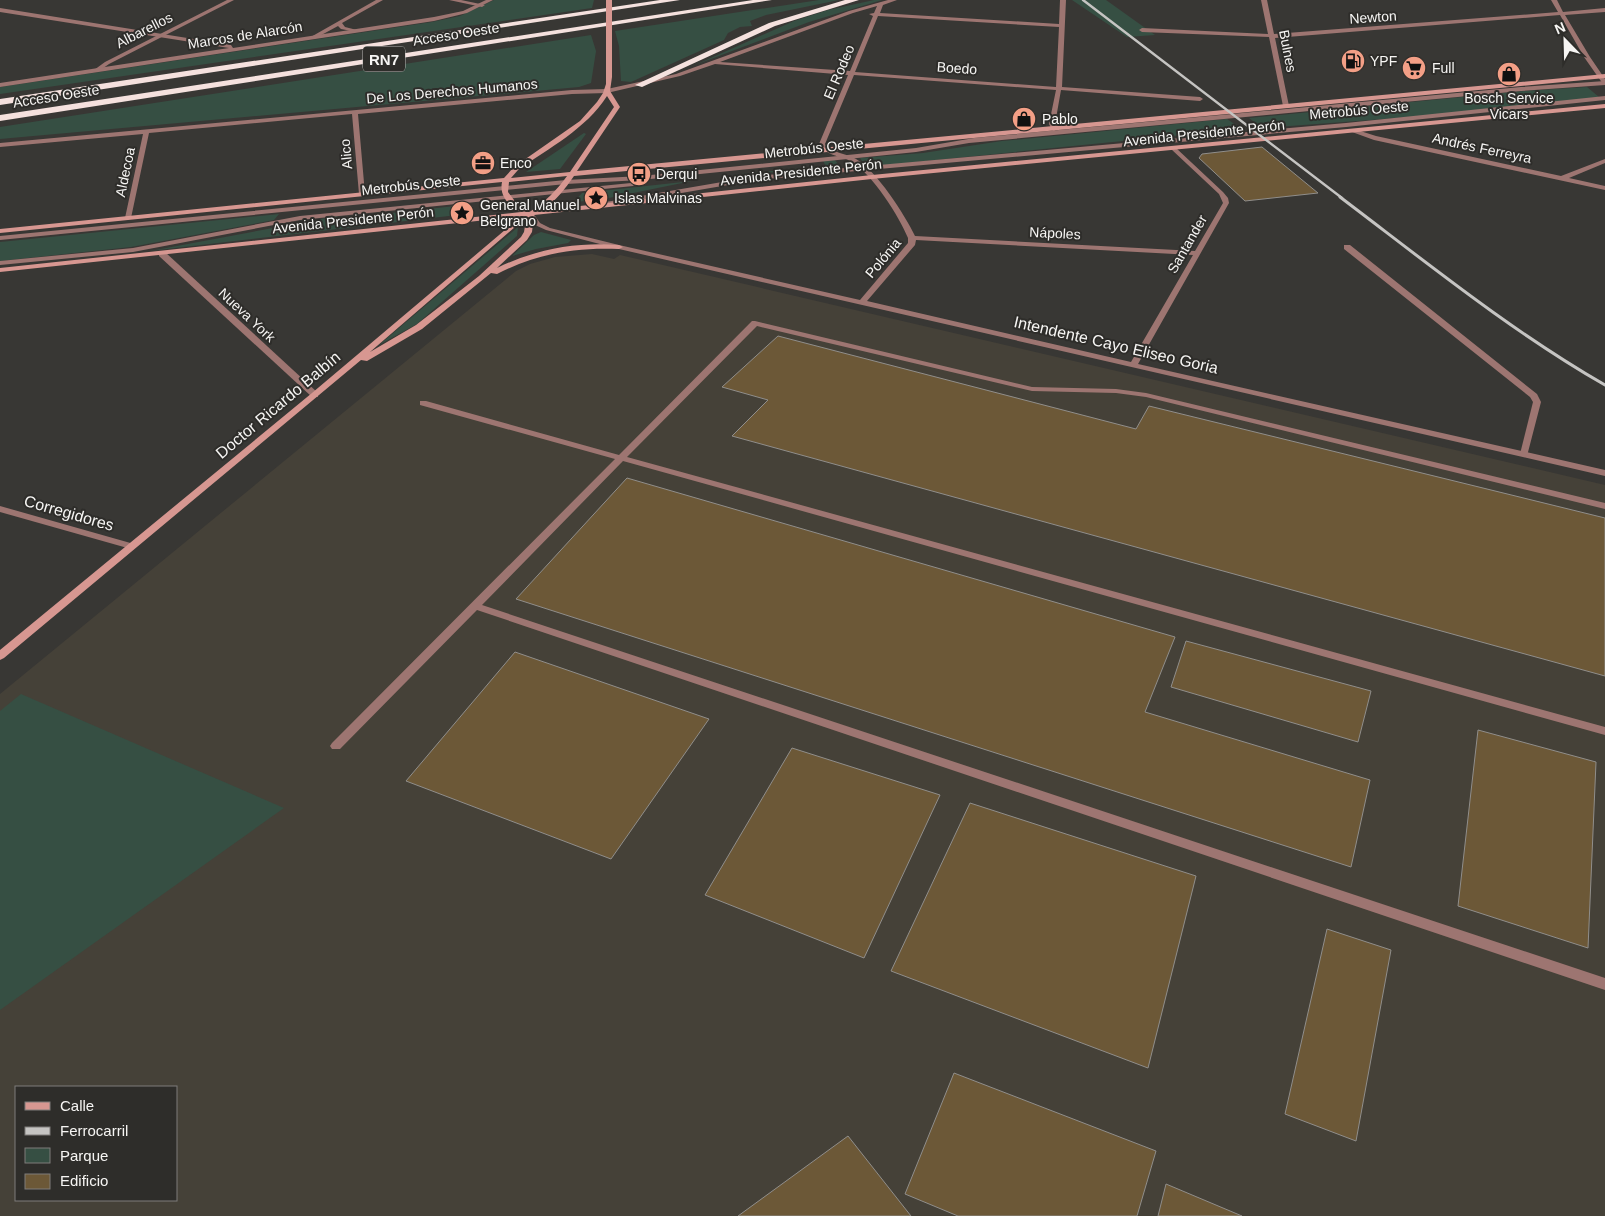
<svg xmlns="http://www.w3.org/2000/svg" width="1605" height="1216" font-family="Arial,sans-serif">
<rect width="100%" height="100%" fill="#383734"/>
<!-- built -->
<path fill="#454138" fill-rule="evenodd" d="M592 254 614 259 620 255 1605 485V1216H0V694L516 271 530 264 555 257ZM16 1087H176V1200H16Z"/>
<!-- green -->
<g fill="#364f43">
<path d="M494 0H594L592 8 0 94V87L432 22 460 16Z"/>
<path d="M819 0H839L766 15 750 21 752 26 740 27 728 33 724 40 631 82 621 81 619 46 615 31Z"/>
<path d="M874 0H882L809 22 695 65 794 21 828 10Z"/>
<path d="M1072 0H1106L1155 35 1127 37Z"/>
<path d="M591 35 596 51 591 83 579 87 0 139V127Z"/>
<path d="M1587 87 1599 97 1505 110 1262 128 1249 118 1523 91Z"/>
<path d="M1227 119 1242 129 866 167 860 158 923 153 1002 141Z"/>
<path d="M584 133 586 134 560 169 526 172Z"/>
<path d="M835 160 841 168 731 175 826 166 823 161Z"/>
<path d="M692 181 599 200 574 202 582 193Z"/>
<path d="M464 205 466 214 150 251 337 216 338 219Z"/>
<path d="M279 214 274 220 131 247 0 261V242Z"/>
<path d="M518 227 517 236 417 324 379 345Z"/>
<path d="M541 232 571 240 568 243 536 249 512 256 534 235Z"/>
<path d="M21 694 284 808 0 1010V711Z"/>
</g>
<!-- building -->
<g fill="#6c5837" stroke="#908e8b">
<path d="M1262 147 1318 193 1245 201 1199 158 1202 154Z"/>
<path d="M778 336 1136 429 1149 406 1605 518V676L732 436 768 400 722 387Z"/>
<path d="M627 478 1175 637 1145 712 1370 780 1351 867 516 599Z"/>
<path d="M1186 641 1371 691 1358 742 1171 687Z"/>
<path d="M515 652 709 719 611 859 406 781Z"/>
<path d="M1478 730 1596 762 1588 948 1458 906Z"/>
<path d="M792 748 940 795 864 958 705 895Z"/>
<path d="M970 803 1196 876 1148 1068 891 971Z"/>
<path d="M1327 929 1391 950 1356 1141 1285 1114Z"/>
<path d="M954 1073 1156 1151 1137 1216H958L905 1194Z"/>
<path d="M848 1136 911 1216H738Z"/>
<path d="M1166 1184 1242 1216H1158Z"/>
</g>
<g fill="none" stroke-linecap="round" stroke-linejoin="round">
<!-- service -->
<g fill="#9d7571" fill-rule="evenodd">
<path d="M1605 81V85L1521 91 969 143 916 152 641 180 566 184 0 240V236L566 180 641 176 916 148 974 138 1521 87Z"/>
<path d="M1605 96V100L1346 127 757 180 600 207 597 205 600 203 757 176 1346 123Z"/>
<path d="M631 183 634 185 633 186 300 220 133 252 0 265V261L133 248 300 216Z"/>
<path d="M1344 245H1350L1537 394 1541 402 1527 456 1524 457 1520 454 1533 402 1530 397 1344 249Z"/>
<path d="M752 321H755L1032 387 1116 389 1146 393 1605 503V509L1146 397 1116 393 1032 391 757 326 627 457 1605 727V735L623 461 482 605 1605 978V990L477 610 340 749H332L330 746 332 743 615 459 420 405V401H426L619 455Z"/>
</g>
<!-- minor -->
<g fill="#9d7571" fill-rule="evenodd">
<path d="M227 0H234L109 64 99 71 94 70 105 62Z"/>
<path d="M376 0H383L342 23 345 27 357 30V32L341 29 338 26 314 39 309 38Z"/>
<path d="M449 0H461L485 5 482 7Z"/>
<path d="M888 0H897L883 5 880 13 1059 24 1060 0H1066L1062 87 1200 97 1203 99 1200 101 1061 90 1055 124 1057 129 1054 131 1052 130 1049 124 1056 90 854 75 825 144C833 154 846 153 856 159 876 170 905 215 915 236L1195 251 1223 203 1219 194 1171 149 1176 148 1223 192 1228 198 1229 203 1138 364 1605 470V476L619 249 546 230 535 225 528 214 533 213 540 223 550 228 619 245 860 300 908 243V238C899 216 873 175 852 162 841 155 827 157 819 144L848 75 715 64 680 76 607 93 572 94 358 114 365 194 362 196 359 194 352 114 149 133 131 218 128 220 125 218 143 134 0 147V143L572 90 607 89 676 74 849 11ZM877 6 874 13 869 14 873 16 850 71 720 62 853 13ZM878 16 1059 27 1056 87 855 72ZM916 240 1193 255 1131 362 867 301 915 245Z"/>
<path d="M1261 0H1267L1274 34 1558 12 1551 0H1557L1563 12 1605 8V12L1565 15 1590 57 1605 79V85L1603 84 1584 57 1560 15 1275 38 1289 106 1286 108 1283 106 1269 37 1142 32 1139 30 1142 28 1268 34Z"/>
<path d="M1354 129 1376 136 1561 176 1605 159V163L1569 178 1605 186V190L1374 140 1352 132 1351 131Z"/>
<path d="M159 252H165L318 393V397H312L159 256Z"/>
<path d="M0 506 134 544 136 546 131 549 0 512Z"/>
</g>
<!-- tertiary -->
<path fill="#9d7571" fill-rule="evenodd" d="M486 0H493L467 13 434 21 0 87V83L229 48 0 12V8L231 45 233 48 434 17 463 11Z"/>
<!-- secondary -->
<path fill="#d79791" fill-rule="evenodd" d="M609 45 612 47V77L610 91 620 107 577 171 1605 74V78L574 176C565 189 556 201 542 210L872 175 1605 104V108L872 179 534 215 532 232 527 240 497 268C536 249 576 242 619 245L623 247 619 249C575 247 536 254 497 274L491 273 422 329 367 361 361 360 4 658 0 660V650L312 393 511 225 523 216 0 272V268L521 212C510 206 499 197 502 182L0 233V229L504 178 514 167 580 121 597 102 603 93 606 84V47ZM607 96 614 107 570 172 511 178 518 170C549 148 586 129 607 96ZM567 176C556 191 546 201 531 211L517 204 508 192 509 182ZM526 220 524 232 521 237 479 276 416 325 370 352 515 227Z"/>
<!-- motorway -->
<g fill="#f5e1de" fill-rule="evenodd">
<path d="M660 0H680L0 105V99Z"/>
<path d="M753 0H772L0 121V115Z"/>
<path d="M845 0H859L775 26 642 87 635 85 769 23Z"/>
</g>
<!-- rail-far1 -->
<path stroke="#c5c4c2" stroke-width="2.5" d="M1083 0 1342 198"/>
<!-- rail -->
<path stroke="#c5c4c2" stroke-width="3" d="M1340 197C1426 262 1511 331 1605 385"/>
<!-- secondary-bridge -->
<path stroke="#d79791" stroke-width="6" d="M609 0V47"/>
</g>
<!-- icons -->
<defs>
<g id="fuel-disc" transform="scale(1.25)"><circle r="9.5" fill="#f39f86" stroke="#2e2d2a"/><path d="M-5.5-6h7V0h2V4h1.3V-2.5L3-4.5l.8-.8L6-3V5H2.5V1h-1V6h-7ZM-4.2-4.7v3.2H.2V-4.7Z" fill="#111"/></g>
<g id="supermarket-disc" transform="scale(1.25)"><circle r="9.5" fill="#f39f86" stroke="#2e2d2a"/><path d="M-6-5.5h2.5l.6 2H6L4.5 2H-2.5L-4.4-4H-6ZM-1.5 3.2a1.3 1.3 0 1 0 .1 0ZM3 3.2a1.3 1.3 0 1 0 .1 0Z" fill="#111"/></g>
<g id="shop-disc" transform="scale(1.25)"><circle r="9.5" fill="#f39f86" stroke="#2e2d2a"/><path d="M-5-2.5h2.3a2.7 3.5 0 0 1 5.4 0H5L5.5 6h-11ZM-1.5-2.5h3a1.5 2.3 0 0 0-3 0Z" fill="#111"/></g>
<g id="office-disc" transform="scale(1.25)"><circle r="9.5" fill="#f39f86" stroke="#2e2d2a"/><path d="M-6-3h4V-5.5h4V-3h4V5H-6ZM-1-4.5V-3h2v-1.5ZM-6 0V1H6V0Z" fill="#111"/></g>
<g id="bus-disc" transform="scale(1.25)"><circle r="9.5" fill="#f39f86" stroke="#2e2d2a"/><path d="M-5-6H5V4H4V6H2V4H-2V6H-4V4H-5ZM-3.5-4V0h7V-4ZM-3.5 1.2v1.5H-2V1.2ZM2 1.2v1.5H3.5V1.2Z" fill="#111"/></g>
<g id="sight-disc" transform="scale(1.25)"><circle r="9.5" fill="#f39f86" stroke="#2e2d2a"/><path d="M0-6L1.8-2.2L6-1.7L2.9 1.2L3.7 5.4L0 3.3L-3.7 5.4L-2.9 1.2L-6-1.7L-1.8-2.2Z" fill="#111"/></g>
</defs>
<g fill-rule="evenodd">
<use href="#fuel-disc" x="1353" y="61"/>
<use href="#supermarket-disc" x="1414" y="68"/>
<use href="#shop-disc" x="1509" y="74"/>
<use href="#shop-disc" x="1024" y="119"/>
<use href="#office-disc" x="483" y="163"/>
<use href="#bus-disc" x="639" y="174"/>
<use href="#sight-disc" x="596" y="198"/>
<use href="#sight-disc" x="462" y="213"/>
</g>
<g text-anchor="middle" dominant-baseline="central" stroke-width="4" stroke-linejoin="round" paint-order="stroke">
<!-- far-street labels -->
<g font-size="14" fill="#f6f5f3" stroke="#2e2d2a">
<text transform="translate(1373 17) rotate(-4)">Newton</text>
<text transform="translate(144 30) rotate(-27)">Albarellos</text>
<text transform="translate(456 34) rotate(-9)">Acceso Oeste</text>
<text transform="translate(245 35) rotate(-9)">Marcos de Alarcón</text>
<text transform="translate(1288 51) rotate(79)">Bulnes</text>
<text transform="translate(957 68) rotate(4)">Boedo</text>
<text transform="translate(839 72) rotate(-67)">El Rodeo</text>
<text transform="translate(452 91) rotate(-5)">De Los Derechos Humanos</text>
<text transform="translate(56 96) rotate(-9)">Acceso Oeste</text>
<text transform="translate(1359 110) rotate(-5)">Metrobús Oeste</text>
<text transform="translate(1204 133) rotate(-6)">Avenida Presidente Perón</text>
<text transform="translate(814 148) rotate(-6)">Metrobús Oeste</text>
<text transform="translate(1482 148) rotate(12)">Andrés Ferreyra</text>
<text transform="translate(346 154) rotate(-95)">Alico</text>
<text transform="translate(125 172) rotate(-78)">Aldecoa</text>
<text transform="translate(801 172) rotate(-6)">Avenida Presidente Perón</text>
<text transform="translate(411 185) rotate(-6)">Metrobús Oeste</text>
<text transform="translate(353 220) rotate(-6)">Avenida Presidente Perón</text>
<text transform="translate(1055 233) rotate(3)">Nápoles</text>
<text transform="translate(1187 244) rotate(-60)">Santander</text>
<text transform="translate(883 258) rotate(-50)">Polónia</text>
<text transform="translate(247 315) rotate(43)">Nueva York</text>
</g>
<!-- far-poi labels -->
<g font-size="14" fill="#f6f5f3" stroke="#2e2d2a" text-anchor="start">
<text x="1370" y="61">YPF</text>
<text x="1432" y="68">Full</text>
<text x="1509" y="98" text-anchor="middle">Bosch Service<tspan x="1509" dy="16">Vicars</tspan></text>
<text x="1042" y="119">Pablo</text>
<text x="500" y="163">Enco</text>
<text x="656" y="174">Derqui</text>
<text x="614" y="198">Islas Malvinas</text>
<text x="480" y="205">General Manuel<tspan x="480" dy="16">Belgrano</tspan></text>
</g>
<!-- shield labels -->
<rect fill="#2e2d2a" stroke="#bab9b7" stroke-width="1" x="363" y="46.5" width="42" height="25" rx="4"/>
<g font-size="15" font-weight="bold" fill="#f6f5f3">
<text x="384" y="59">RN7</text>
</g>
<!-- street labels -->
<g font-size="16" fill="#f6f5f3" stroke="#2e2d2a">
<text transform="translate(1116 345) rotate(13)">Intendente Cayo Eliseo Goria</text>
<text transform="translate(278 405) rotate(-40)">Doctor Ricardo Balbín</text>
<text transform="translate(69 513) rotate(16)">Corregidores</text>
</g>
</g>
<!-- legend -->
<rect x="15" y="1086" width="162" height="115" fill="#2e2d2a" stroke="#7e7d7a"/>
<rect x="25" y="1102" width="25" height="8" fill="#d79791" stroke="#7e7d7a"/>
<text x="60" y="1111" font-size="15" fill="#f6f5f3">Calle</text>
<rect x="25" y="1127" width="25" height="8" fill="#c5c4c2" stroke="#7e7d7a"/>
<text x="60" y="1136" font-size="15" fill="#f6f5f3">Ferrocarril</text>
<rect x="25" y="1148" width="25" height="15" fill="#364f43" stroke="#7e7d7a"/>
<text x="60" y="1161" font-size="15" fill="#f6f5f3">Parque</text>
<rect x="25" y="1174" width="25" height="15" fill="#6c5837" stroke="#7e7d7a"/>
<text x="60" y="1186" font-size="15" fill="#f6f5f3">Edificio</text>
<!-- north arrow -->
<g transform="translate(1565 40) rotate(337)" stroke="#2e2d2a" stroke-width="4" paint-order="stroke">
<path d="M0-4L9 19L0 12L-9 19Z" fill="#f6f5f3"/>
<text y="-8" font-size="14" font-weight="bold" text-anchor="middle" fill="#f6f5f3">N</text>
</g>
</svg>
